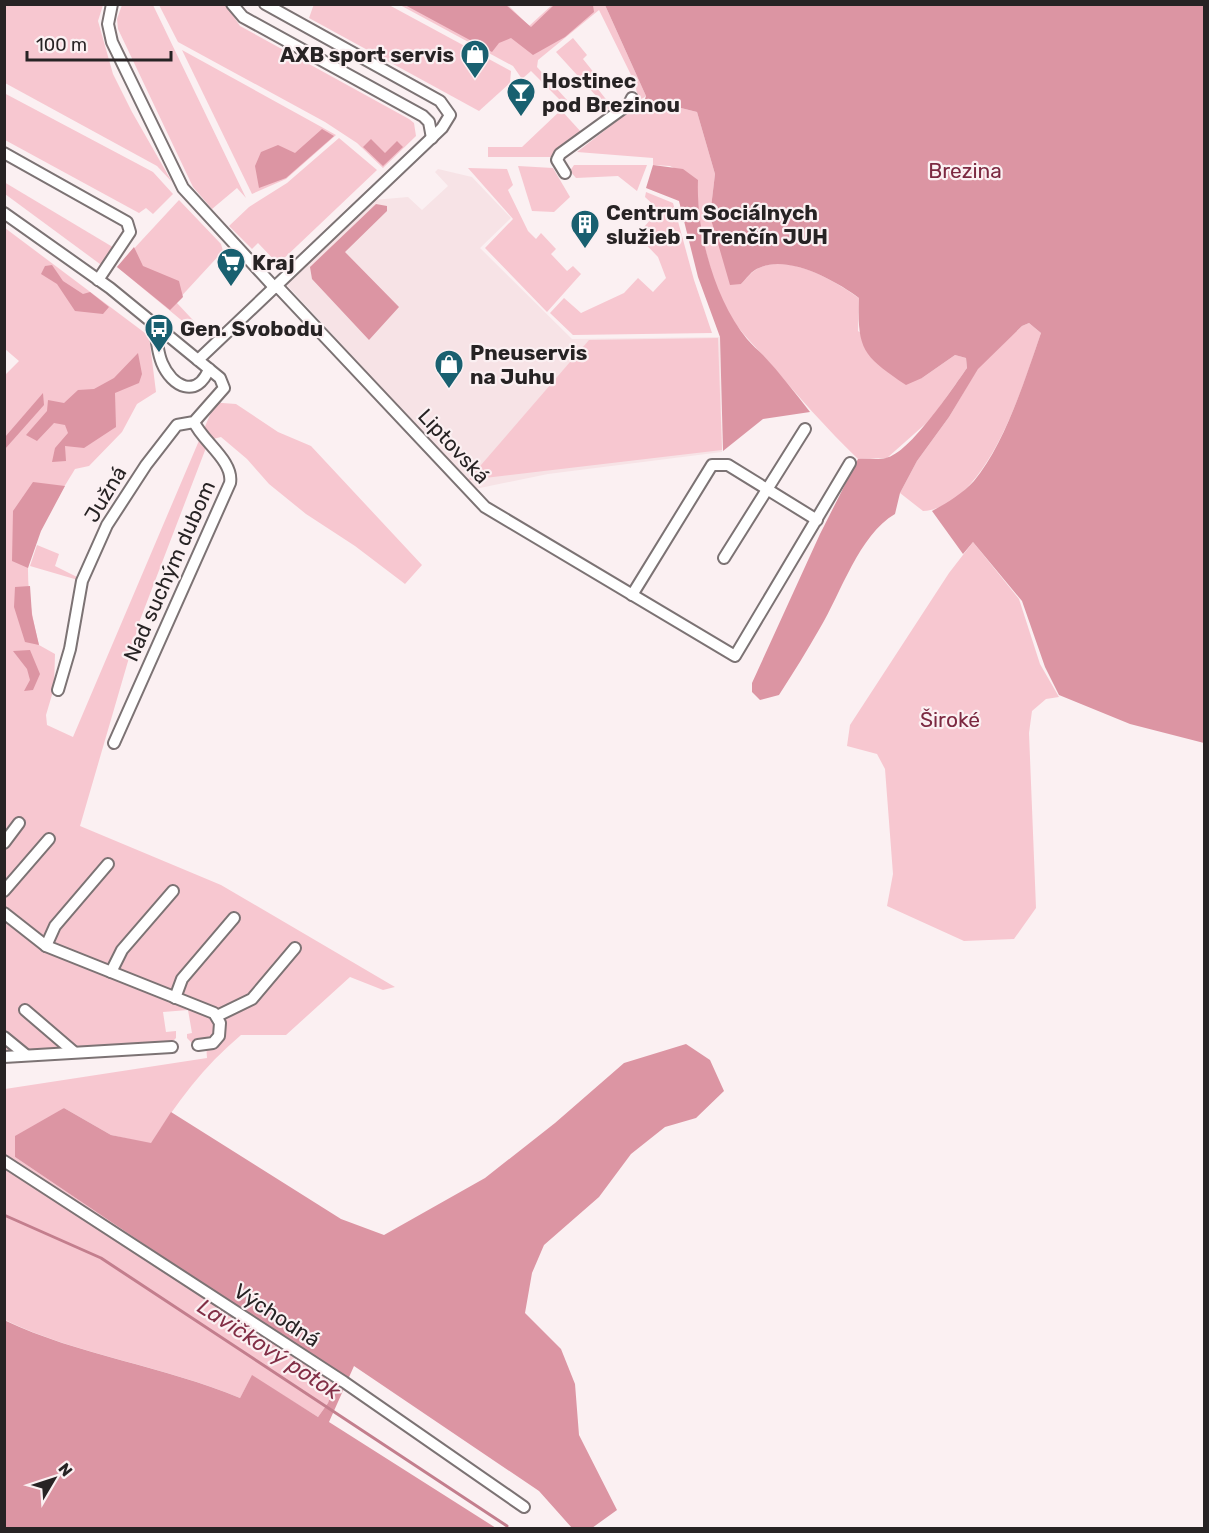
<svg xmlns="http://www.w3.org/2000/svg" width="1209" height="1533" font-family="Rubik,sans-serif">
<rect width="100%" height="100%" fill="#fbf0f2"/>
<!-- built -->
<path fill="#f7e3e6" d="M438 169 472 177 511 218 480 248 572 339 720 337 722 452 548 474 475 489 285 283 373 200 408 197 422 210 448 186 435 172Z"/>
<!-- green -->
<g fill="#f7c7d0">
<path d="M8 4 103 5 98 21 113 74 132 112 172 182 157 166 5 83 4 7Z"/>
<path d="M314 4 389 5 511 71 510 83 479 111 309 18Z"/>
<path d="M122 5H153L246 198 237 188 212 209 193 187 118 29 117 19Z"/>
<path d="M159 5H226L240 26 409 119 414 123 416 136 383 168 357 143 325 122 178 42Z"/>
<path d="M400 5H508L529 26 552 5H605L646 96 639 101 634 81 599 10 538 60 537 67 567 100 563 103 531 71 522 79 513 66Z"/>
<path d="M573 38 587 55 583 59 599 79 594 84 612 107 609 110 556 52Z"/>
<path d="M182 50 336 135 286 179 252 194Z"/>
<path d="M4 93 153 172 173 194 153 214 146 208 139 213 5 140Z"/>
<path d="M645 99 697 112 715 174 710 216 741 284C746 279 753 270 759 268 789 253 835 281 859 298L858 331 922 378 955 355 966 358 967 368 931 419 887 458 858 459C826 428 797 395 768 361 754 345 739 331 728 312 708 275 697 221 697 180L670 166 653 165V158L577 152Z"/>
<path d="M561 110 582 133 553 157H488V147H522Z"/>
<path d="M339 138 377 170 278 264 258 243 252 249 229 226 249 207 287 183Z"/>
<path d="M574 165H647L637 191 618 176 576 178 570 171Z"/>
<path d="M518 166 553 168 570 197 554 212 532 211Z"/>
<path d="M468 168 507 169 513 185 508 190 528 231 536 239 541 233 556 249 551 254 567 271 573 266 581 274 547 312 485 248 513 219Z"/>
<path d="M4 182 116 249 104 267 5 194Z"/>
<path d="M646 192 673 203 694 280 712 333 573 335 550 313 564 298 581 313 624 293 638 278 653 292 666 278 658 257 637 235 659 210 645 197Z"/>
<path d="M179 200 221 244 223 251 176 302 206 334 203 338 117 267Z"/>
<path d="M5 228 149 336 156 392 137 404 122 432 89 466 75 469C61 492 28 545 28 571 28 596 33 621 39 645L55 654 54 688 46 715 47 725 73 737 212 410 209 406V402L236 404 278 432 311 446 422 565 405 584 355 546 306 514 269 484 247 459 221 437 209 440 140 620 80 826 221 885 395 987 383 990 350 977 286 1035H241C204 1066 176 1103 151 1144L111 1135 64 1108 15 1157 339 1375 328 1403 318 1417 252 1376 240 1398C165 1366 80 1356 5 1320V1089L207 1058 206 1043H192L187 1038V1034L192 1033 188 1010 163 1012 166 1032 176 1031V1038L172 1042 5 1053 4 376 19 361 5 349Z"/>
<path d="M1029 323 1041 333C1024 383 987 508 923 511L900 493 917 461 949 417 978 368 1022 326Z"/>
<path d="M718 338 722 450 468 480 589 340Z"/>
<path d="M973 542 1019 599 1040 664 1059 697 1046 699 1032 711 1029 733 1036 908 1014 939 964 941 887 906 893 874 885 769 877 754 847 746 850 725 949 573Z"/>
<path d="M37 545 59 554 55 566 79 578 78 580 30 566Z"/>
</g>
<!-- forest -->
<g fill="#dc95a3">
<path d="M405 5H506L531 27 554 5H593L594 12 565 37 533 55 511 38 499 43 492 52Z"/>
<path d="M605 5H1204V743L1130 724 1059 695 1045 667 1022 601 973 542 963 554 932 511C947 503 962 494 974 481 1005 444 1025 379 1041 333L1029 323 1022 326 978 369 949 417 917 461 900 493 895 514C859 535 841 593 820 628 807 651 793 673 779 695L760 700 752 692V683L820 534 858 459C867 458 877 460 886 458 910 453 952 389 967 368L966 358 955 355 922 378 906 385C863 356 857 350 859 298 836 281 788 254 759 268 752 270 746 279 741 284L730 285 710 216 715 174 697 112 645 99 646 96Z"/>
<path d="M322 129 334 136 286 178 259 188 255 166 261 152 278 145 295 153Z"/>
<path d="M371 139 385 153 397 141 403 147 383 166 363 147Z"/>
<path d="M653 165 683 169 698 180C696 230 714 299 747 339 752 345 758 350 763 355 780 373 795 393 810 412L763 419 723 451 720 337 698 277 679 201 646 188Z"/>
<path d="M376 204 387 206V211L345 252 399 307 369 340 312 279 310 267Z"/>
<path d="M134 247 143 266 179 281 183 297 170 310 117 267Z"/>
<path d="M52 265 63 281 83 294 90 292 109 307 103 314 75 311 57 284 41 274 45 266Z"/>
<path d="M138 353 142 374 139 383 115 393 116 427 84 448 65 446 66 461 52 462 55 448 68 433 65 425 54 423 37 441 26 435 47 411 48 400 64 403 78 390 94 389 114 378Z"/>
<path d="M43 393 44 405 5 449V437Z"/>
<path d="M33 482 65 486 41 531 28 568 12 561 13 511Z"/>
<path d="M30 586 32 615 39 645 25 642 14 607 15 587Z"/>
<path d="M30 650 40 674 33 690 24 691 30 680 27 669 13 651Z"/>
<path d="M686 1044 710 1060 724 1091 696 1118 665 1127 631 1154 599 1197 544 1245 532 1273 525 1313 561 1349 575 1384 579 1435 617 1510 592 1528H572L539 1491 354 1366 329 1422 496 1528H5L4 1320C80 1356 164 1366 240 1398L252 1375 318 1417 328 1403 338 1375 15 1157V1136L64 1108 111 1135 151 1143 171 1112 341 1219 384 1235 485 1178 555 1123 624 1063Z"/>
</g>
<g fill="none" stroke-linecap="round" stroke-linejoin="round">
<!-- stream -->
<path stroke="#c37e8d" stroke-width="3" d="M4 1215 101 1258 507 1526"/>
<!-- minor casing -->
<g stroke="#7c7374" stroke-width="14">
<g id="minor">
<path d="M112 4 108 24 112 42 183 188 275 288"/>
<path d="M232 4 243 17 423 116 429 122 432 138"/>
<path d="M4 153 127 222 130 232 98 280"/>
<path d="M565 173 557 160 560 154 629 104 632 98"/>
<path d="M4 213 110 288 220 378 224 388 194 422 177 425 146 465 107 525 82 581 70 649 58 690"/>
<path d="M277 286 485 507 735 656 850 463"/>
<path d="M155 324C156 337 157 351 162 363 172 387 197 399 209 369"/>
<path d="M198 360 442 128 450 115 440 101 265 4"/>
<path d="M724 558 805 429"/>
<path d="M632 595 712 465H728L817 520"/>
<path d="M114 743 230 483C234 461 202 441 194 422"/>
<path d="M4 843 19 823"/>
<path d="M4 891 49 839"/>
<path d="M4 913 46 946 214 1013 220 1023 219 1036 213 1043 198 1045"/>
<path d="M46 946 55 926 108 864"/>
<path d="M111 972 122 950 173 891"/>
<path d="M175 998 182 979 234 918"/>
<path d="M25 1010 74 1052"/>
<path d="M217 1016 252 999 295 948"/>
<path d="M4 1037 26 1055"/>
<path d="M4 1057 172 1047"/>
<path d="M4 1161 344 1382 524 1507"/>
</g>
</g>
<!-- minor -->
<use href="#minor" stroke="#fff" stroke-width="10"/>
</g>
<!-- icons -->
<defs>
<g id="shop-pin" transform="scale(1.5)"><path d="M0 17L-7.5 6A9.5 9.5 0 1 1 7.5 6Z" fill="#196070" stroke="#fbf0f2"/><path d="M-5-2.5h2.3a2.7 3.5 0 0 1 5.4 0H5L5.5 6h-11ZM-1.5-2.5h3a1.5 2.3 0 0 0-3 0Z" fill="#fff"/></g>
<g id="bar-pin" transform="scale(1.5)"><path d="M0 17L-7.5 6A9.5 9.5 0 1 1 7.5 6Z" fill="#196070" stroke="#fbf0f2"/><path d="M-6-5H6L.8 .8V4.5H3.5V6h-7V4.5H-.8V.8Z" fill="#fff"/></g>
<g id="building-pin" transform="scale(1.5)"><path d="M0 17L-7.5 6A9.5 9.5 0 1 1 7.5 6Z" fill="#196070" stroke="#fbf0f2"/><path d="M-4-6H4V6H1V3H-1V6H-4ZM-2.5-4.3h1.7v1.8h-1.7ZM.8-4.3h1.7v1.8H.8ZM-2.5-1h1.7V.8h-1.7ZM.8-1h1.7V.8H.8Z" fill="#fff"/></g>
<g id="supermarket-pin" transform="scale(1.5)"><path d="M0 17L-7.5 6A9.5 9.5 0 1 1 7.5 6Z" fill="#196070" stroke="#fbf0f2"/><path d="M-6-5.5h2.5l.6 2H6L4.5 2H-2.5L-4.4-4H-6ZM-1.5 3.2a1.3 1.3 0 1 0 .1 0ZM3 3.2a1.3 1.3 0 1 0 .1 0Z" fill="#fff"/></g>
<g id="bus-pin" transform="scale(1.5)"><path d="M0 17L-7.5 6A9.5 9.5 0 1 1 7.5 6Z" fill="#196070" stroke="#fbf0f2"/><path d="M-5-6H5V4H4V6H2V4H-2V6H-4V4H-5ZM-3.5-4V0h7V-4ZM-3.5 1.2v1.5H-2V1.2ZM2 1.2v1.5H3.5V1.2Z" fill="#fff"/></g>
</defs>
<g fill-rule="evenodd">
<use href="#shop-pin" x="475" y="54"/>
<use href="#bar-pin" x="521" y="92"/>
<use href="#building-pin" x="585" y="224"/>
<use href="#supermarket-pin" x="231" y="262"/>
<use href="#bus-pin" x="159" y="328"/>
<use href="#shop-pin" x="449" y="364"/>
</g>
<g text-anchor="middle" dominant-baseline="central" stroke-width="4.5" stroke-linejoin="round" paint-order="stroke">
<!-- poi labels -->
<g font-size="21" font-weight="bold" fill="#272324" stroke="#fbf0f2" text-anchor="start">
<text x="454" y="54" text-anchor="end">AXB sport servis</text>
<text x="542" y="80">Hostinec<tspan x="542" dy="24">pod Brezinou</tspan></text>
<text x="606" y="212">Centrum Sociálnych<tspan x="606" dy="24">služieb - Trenčín JUH</tspan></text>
<text x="252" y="262">Kraj</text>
<text x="180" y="328">Gen. Svobodu</text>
<text x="470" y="352">Pneuservis<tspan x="470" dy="24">na Juhu</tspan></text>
</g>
<!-- park labels -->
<g font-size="21" fill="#7c2941" stroke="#fbf0f2">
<text x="965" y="170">Brezina</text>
<text x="950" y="719">Široké</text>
</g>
<!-- street labels -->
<g font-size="21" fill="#272324" stroke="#fbf0f2">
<text transform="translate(454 446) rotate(47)">Liptovská</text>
<text transform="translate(105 494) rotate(-59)">Južná</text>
<text transform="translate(169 571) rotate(-66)">Nad suchým dubom</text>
<text transform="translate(277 1315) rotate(33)">Východná</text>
</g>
<!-- water labels -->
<g font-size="22" font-style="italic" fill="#822e46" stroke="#fbf0f2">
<text transform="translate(269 1349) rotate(33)">Lavičkový potok</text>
</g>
</g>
<!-- border -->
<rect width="1209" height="1533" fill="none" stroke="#272324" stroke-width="12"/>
<!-- north arrow -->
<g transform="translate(54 1479) rotate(51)" stroke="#fbf0f2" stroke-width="4.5" paint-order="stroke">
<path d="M0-4.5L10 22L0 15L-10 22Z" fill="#272324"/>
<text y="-9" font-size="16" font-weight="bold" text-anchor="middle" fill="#272324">N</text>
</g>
<!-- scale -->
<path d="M27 51v9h144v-9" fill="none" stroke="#272324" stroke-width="3"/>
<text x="36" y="51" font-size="18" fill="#272324" stroke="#fbf0f2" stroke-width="4.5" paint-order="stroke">100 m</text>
</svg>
